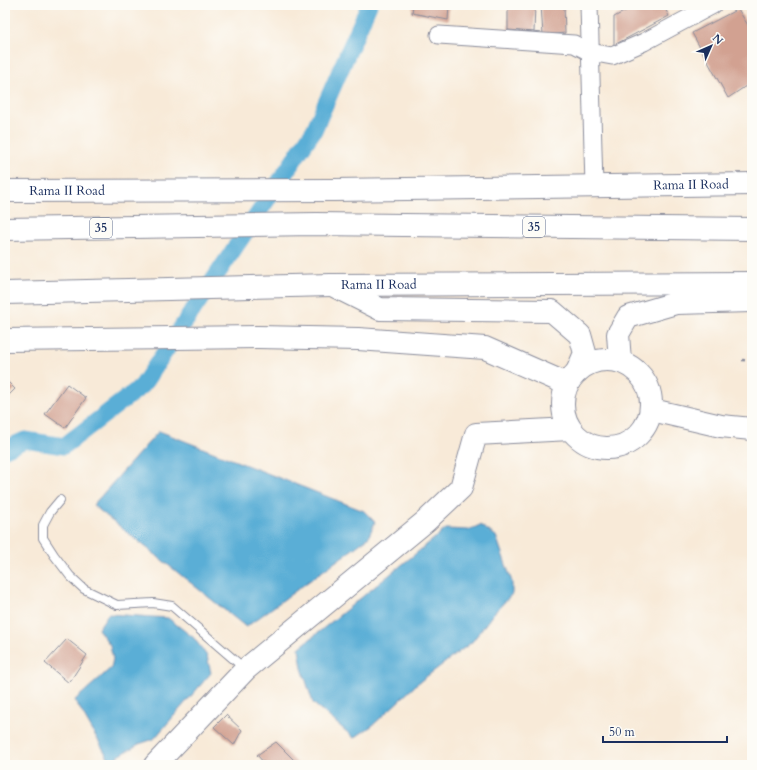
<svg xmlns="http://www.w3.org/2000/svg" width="757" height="770" font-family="Cardo,serif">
<rect width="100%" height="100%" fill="#fdfcf7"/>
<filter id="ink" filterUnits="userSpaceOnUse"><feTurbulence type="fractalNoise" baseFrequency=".025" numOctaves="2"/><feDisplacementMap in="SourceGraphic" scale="8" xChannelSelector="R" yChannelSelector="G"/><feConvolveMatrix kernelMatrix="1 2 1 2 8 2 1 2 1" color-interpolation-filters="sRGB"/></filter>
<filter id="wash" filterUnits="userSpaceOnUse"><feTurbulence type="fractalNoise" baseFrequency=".012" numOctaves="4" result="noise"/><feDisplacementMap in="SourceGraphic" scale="16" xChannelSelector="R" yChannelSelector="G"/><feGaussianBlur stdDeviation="0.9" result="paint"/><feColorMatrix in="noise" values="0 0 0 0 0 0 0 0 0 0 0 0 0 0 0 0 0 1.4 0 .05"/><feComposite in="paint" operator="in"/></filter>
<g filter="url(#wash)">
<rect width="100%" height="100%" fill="#f8ead8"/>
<!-- water -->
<g fill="#5aaed6" stroke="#3a6e9a">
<path d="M159 431 364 511 375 522 368 538 246 627 93 505Z"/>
<path d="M480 525 496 536 512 582V594L493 614 472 642 418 683 373 725 354 738 313 703 302 668 299 648 446 529 469 530Z"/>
<path d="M108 614 168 618 194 638 207 656 211 673 154 739 139 744 110 761 75 700 111 668 113 659 110 645 98 629Z"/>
</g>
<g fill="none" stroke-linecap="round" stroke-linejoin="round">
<!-- canal -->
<path stroke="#5aaed6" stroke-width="17" d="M5 449 25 440 64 446 142 386 314 130 369 5"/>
</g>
<g id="blocks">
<!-- building -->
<g fill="#d2a191">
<path d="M413 5H449L448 20 412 13Z"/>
<path d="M508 5H535L534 32 508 30Z"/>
<path d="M541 5H564L565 33 543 35Z"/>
<path d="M637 5H663L669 16 614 45V17Z"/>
<path d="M738 9 752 32V82L728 98 692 33Z"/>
<path d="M5 379 15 389 5 399Z"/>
<path d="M67 384 86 398 65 428 45 414Z"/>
<path d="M67 639 87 655 69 683 45 663Z"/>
<path d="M226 715 242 730 234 745 214 727Z"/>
<path d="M276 742 297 763 295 765H266L257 755Z"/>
</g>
</g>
</g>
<g filter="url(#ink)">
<use href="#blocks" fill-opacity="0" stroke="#8a8c9b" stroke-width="1"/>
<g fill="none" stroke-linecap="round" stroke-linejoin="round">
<!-- lane casing -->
<g stroke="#8a8c9b" stroke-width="10">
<path id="lane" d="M60 500 50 512 43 525V538L54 555 70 576 84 589 117 605 153 603 172 606 245 669"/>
</g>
<!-- street casing -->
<g stroke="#8a8c9b" stroke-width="19">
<g id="street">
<path d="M589 5 594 186"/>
<path d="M439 35 574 44 590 52 612 56 644 42 713 5"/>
</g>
</g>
<!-- secondary casing -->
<g stroke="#8a8c9b" stroke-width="24">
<g id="secondary">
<path id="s1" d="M5 191 334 190 752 184"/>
<path d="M5 340 258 337 358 339 485 348 567 384"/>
<path d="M652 410 721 426 752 429"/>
<path d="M155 765 246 669 426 521 461 488 476 434 570 429"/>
</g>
</g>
<!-- highway casing -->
<g stroke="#8a8c9b" stroke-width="24">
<g id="highway">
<path d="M5 229 316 224 752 229"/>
<path d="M336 287 380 309 552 311 580 335 585 353 577 372"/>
<path id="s2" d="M5 293 331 285 752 283"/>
<circle cx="607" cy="404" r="44"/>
<path d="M620 361 618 334 628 317 676 303 752 301"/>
</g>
</g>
<!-- path -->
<path stroke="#8a8c9b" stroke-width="2.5" stroke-dasharray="3 3" stroke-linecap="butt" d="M742 360 752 361"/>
<!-- lane -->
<use href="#lane" stroke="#fff" stroke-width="8"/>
<!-- street -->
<use href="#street" stroke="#fff" stroke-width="17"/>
<!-- secondary -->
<use href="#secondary" stroke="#fff" stroke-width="22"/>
<!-- highway -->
<use href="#highway" stroke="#fff" stroke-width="22"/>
</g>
</g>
<g text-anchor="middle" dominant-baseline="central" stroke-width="3" stroke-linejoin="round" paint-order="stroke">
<!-- shield labels -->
<g fill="#fdfcf7" stroke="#5f6c8c" stroke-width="1">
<rect x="523" y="217" width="22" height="20" rx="3"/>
<rect x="90" y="218" width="22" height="20" rx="3"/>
</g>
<g font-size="12" font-weight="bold" fill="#1b2f5e">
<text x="534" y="227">35</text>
<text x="101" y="228">35</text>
</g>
<!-- street labels -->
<g font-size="13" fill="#1b2f5e" stroke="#fdfcf7">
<text stroke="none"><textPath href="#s1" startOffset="686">Rama II Road</textPath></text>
<text stroke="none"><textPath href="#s1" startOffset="62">Rama II Road</textPath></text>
<text stroke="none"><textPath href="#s2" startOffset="374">Rama II Road</textPath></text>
</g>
</g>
<!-- margin -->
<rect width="757" height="770" fill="none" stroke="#fdfcf7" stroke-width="20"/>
<!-- north arrow -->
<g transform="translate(711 46) rotate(45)" stroke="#fdfcf7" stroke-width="3" paint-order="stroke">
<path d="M0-3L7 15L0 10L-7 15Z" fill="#1b2f5e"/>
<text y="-6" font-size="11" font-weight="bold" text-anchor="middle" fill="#1b2f5e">N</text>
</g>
<!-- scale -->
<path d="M603 736v6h124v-6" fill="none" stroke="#1b2f5e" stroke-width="2"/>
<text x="609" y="736" font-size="12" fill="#1b2f5e" stroke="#fdfcf7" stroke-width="3" paint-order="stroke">50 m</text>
</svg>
